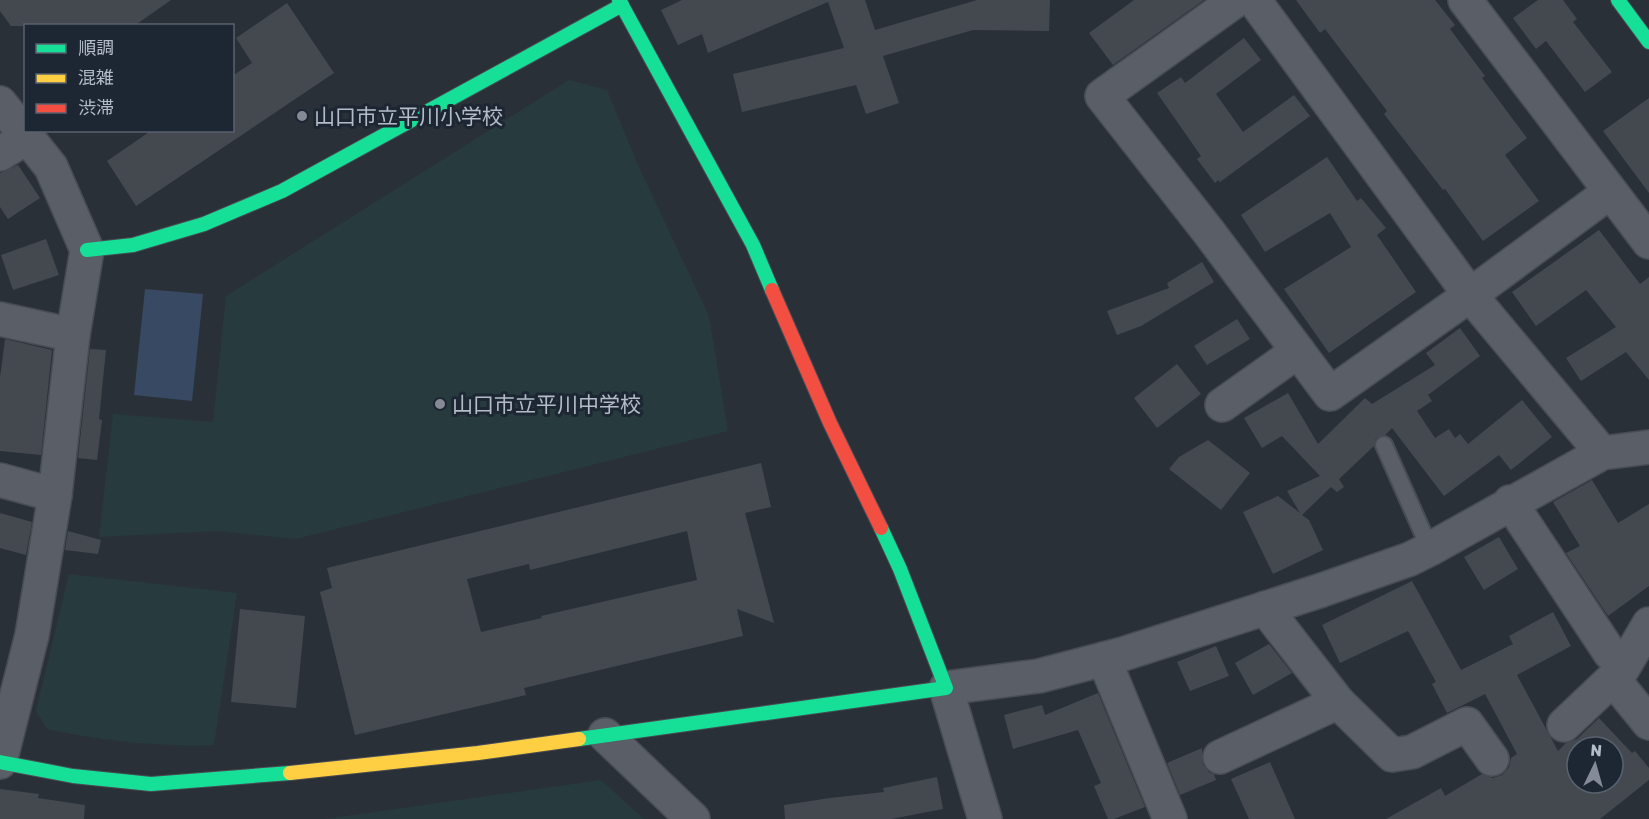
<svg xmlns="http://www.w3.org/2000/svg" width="1649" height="819" font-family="Rubik,'Noto Sans JP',sans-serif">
<rect width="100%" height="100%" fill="#2a3038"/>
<!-- green -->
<g fill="#273a3e">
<path d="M569 80 607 90 638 165 709 316 728 431 296 539 218 531 99 537 113 414 213 422 226 296Z"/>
<path d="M69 574 237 593 214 745C158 747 102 741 47 729L36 711Z"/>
<path d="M601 780 644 819H325Z"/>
</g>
<!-- water -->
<path fill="#384963" d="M145 289 203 294 192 401 134 395Z"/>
<!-- building -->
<g fill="#444950" fill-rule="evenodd">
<path d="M0 0H171L134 26H11L0 11Z"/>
<path d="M682 0H865L875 30 977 0H1050L1049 31 973 30 883 56 899 103 866 114 856 85 742 112 733 74 844 48 828 2 708 53 702 34 678 45 661 10Z"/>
<path d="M1134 0H1204L1113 65 1089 33Z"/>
<path d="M1296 0H1435L1455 25 1450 29 1485 76 1482 78 1527 138 1505 155 1539 201 1483 241 1445 189 1443 190 1384 114 1387 111 1325 29 1320 33Z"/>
<path d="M1538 0H1563L1577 19 1573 22 1612 72 1585 92 1546 41 1536 49 1513 18Z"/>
<path d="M287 3 334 73 136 206 107 161 152 130H232V76L252 63 236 38Z"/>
<path d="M1244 38 1261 60 1216 94 1243 132 1294 95 1310 116 1220 182 1218 180 1215 183 1197 159 1201 156 1157 93 1181 77 1185 83Z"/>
<path d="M1649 98V193L1603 131Z"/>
<path d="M1327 157 1357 201 1361 198 1386 228 1377 235 1416 292 1329 353 1284 289 1351 247 1330 213 1265 252 1241 215Z"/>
<path d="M18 165 40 198 8 219 0 207V173Z"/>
<path d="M1599 230 1640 284 1649 277V380L1626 352 1581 381 1566 358 1616 327 1586 290 1536 326 1512 292Z"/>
<path d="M46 239 59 275 13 290 1 255Z"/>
<path d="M1202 262 1214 282 1141 326 1117 335 1107 311 1169 288 1167 283Z"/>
<path d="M1237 319 1250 339 1207 365 1194 346Z"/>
<path d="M1460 328 1480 356 1428 395 1432 401 1417 411 1435 438 1449 429 1455 438 1460 434 1468 444 1522 400 1552 437 1511 470 1499 455 1444 496 1392 428 1385 435 1376 438 1374 446 1339 479 1344 487 1337 492 1331 487 1302 515 1309 520 1323 550 1273 574 1243 512 1278 496 1300 513 1287 491 1320 476 1282 436 1262 448 1244 418 1288 393 1318 444 1365 398 1372 404 1435 365 1426 353Z"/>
<path d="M5 339 52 350 41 455 0 451V378Z"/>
<path d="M90 349 106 350 99 419 102 420 97 460 78 458Z"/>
<path d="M1177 364 1201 394 1157 428 1134 398Z"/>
<path d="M1208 440 1250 473 1221 510 1169 469 1179 457Z"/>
<path d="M761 463 771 507 745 513 774 623 737 609 743 636 524 688 526 695 355 735 320 592 332 588 327 568ZM687 531 697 580 541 616 542 618 481 632 467 579 529 564 530 570Z"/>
<path d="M1592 480 1618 523 1649 504V586L1608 616 1566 553 1580 546 1553 502Z"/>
<path d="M0 513 32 522 26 555 0 548Z"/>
<path d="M68 531 101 540 98 554 65 550Z"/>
<path d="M1499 537 1518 569 1484 590 1464 557Z"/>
<path d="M1412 581 1461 670 1513 644 1509 636 1553 612 1571 646 1517 675 1558 751 1566 743 1577 739 1599 718 1632 753 1635 751 1649 768V780L1600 819H1386L1441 788 1445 796 1482 774 1493 778 1502 775 1509 767 1511 758 1517 754 1485 694 1447 713 1432 684 1436 682 1408 631 1340 663 1322 625ZM1577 747H1613V783H1577Z"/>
<path d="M240 609 305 616 296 708 231 702Z"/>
<path d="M1269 644 1292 673 1253 695 1235 663Z"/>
<path d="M1216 646 1229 676 1190 691 1177 662Z"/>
<path d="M1098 693 1145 807 1114 819H1108L1094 786 1101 783 1078 730 1013 749 1004 715 1042 705 1045 715Z"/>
<path d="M1202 748 1203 764 1209 772 1214 774 1216 780 1180 795 1167 763Z"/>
<path d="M1270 762 1295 819H1249L1231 779Z"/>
<path d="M937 777 943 809 891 819H785L784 805 830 798 884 792 883 788Z"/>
<path d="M0 789 39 794 38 798 85 805 84 819H0Z"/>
</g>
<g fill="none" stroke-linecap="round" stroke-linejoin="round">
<!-- lane casing -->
<g stroke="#484c53" stroke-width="20">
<path id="lane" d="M1384 445 1430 549"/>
</g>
<!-- street casing -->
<g stroke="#484c53" stroke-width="36">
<g id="street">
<path d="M1236 0 1102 96 1208 231 1330 394 1470 295 1610 192"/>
<path d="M1254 0 1470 295 1602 453"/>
<path d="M1465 0 1649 242"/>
<path d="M0 103 51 167 87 250 73 335 55 495 32 635 0 762"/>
<path d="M0 154 27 137"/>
<path d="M0 319 73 335"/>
<path d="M1222 405 1298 351"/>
<path d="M0 480 55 495"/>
<path d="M1510 502 1610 653"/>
<path d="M1104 659 1170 819"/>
<path d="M1613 679 1649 723"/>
<path d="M1338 702 1392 755 1412 752 1467 724 1492 759"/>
<path d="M1564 725 1622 670 1649 624"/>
<path d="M605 735 693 819"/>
<path d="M1220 757 1338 702 1265 608"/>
<path d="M985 819 946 688 1039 676 1123 654 1322 590 1410 559 1430 549 1602 453 1649 447"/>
</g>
</g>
<!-- fast casing -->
<g stroke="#484c53" stroke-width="16">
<g id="fast">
<path d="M619 0 753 245 772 290"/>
<path d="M1618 0 1649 42"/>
<path d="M87 250 133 245 204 224 282 191 622 5"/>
<path d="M579 739 946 688 900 569 881 528"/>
<path d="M0 762 73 776 151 784 290 773"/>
</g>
</g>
<!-- slow casing -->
<g stroke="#484c53" stroke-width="16">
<path id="slow" d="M290 773 478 753 579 739"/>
</g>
<!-- jam casing -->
<g stroke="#484c53" stroke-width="16">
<path id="jam" d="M772 290 830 423 881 528"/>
</g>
<!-- lane -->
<use href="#lane" stroke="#5a5e66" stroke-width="16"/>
<!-- street -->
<use href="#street" stroke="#5a5e66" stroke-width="33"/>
<!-- fast -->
<use href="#fast" stroke="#16e098" stroke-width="14"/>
<!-- slow -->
<use href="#slow" stroke="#ffcf43" stroke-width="14"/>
<!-- jam -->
<use href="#jam" stroke="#f24e42" stroke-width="14"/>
</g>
<!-- markers -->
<g fill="#848b96" stroke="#1d2633" stroke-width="2">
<circle cx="302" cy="116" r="6"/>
<circle cx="440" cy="404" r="6"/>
</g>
<g text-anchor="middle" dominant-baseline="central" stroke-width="6" stroke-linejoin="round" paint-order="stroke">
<!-- poi labels -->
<g font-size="21" fill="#b4bcc9" stroke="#1d2633" text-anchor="start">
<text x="314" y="116">山口市立平川小学校</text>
<text x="452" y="404">山口市立平川中学校</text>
</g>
</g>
<!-- legend -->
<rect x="24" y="24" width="210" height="108" fill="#1d2633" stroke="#59626f" stroke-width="1.5"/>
<rect x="36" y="44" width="30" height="9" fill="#16e098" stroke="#59626f" stroke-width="1.5"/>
<text x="78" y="54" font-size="18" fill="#b4bcc9">順調</text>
<rect x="36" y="74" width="30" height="9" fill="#ffcf43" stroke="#59626f" stroke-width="1.5"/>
<text x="78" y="84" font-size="18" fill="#b4bcc9">混雑</text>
<rect x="36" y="104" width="30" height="9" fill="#f24e42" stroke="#59626f" stroke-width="1.5"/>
<text x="78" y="114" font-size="18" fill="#b4bcc9">渋滞</text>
<!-- north arrow -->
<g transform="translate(1595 765) rotate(5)"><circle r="28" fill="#1d2633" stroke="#59626f" stroke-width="1.5"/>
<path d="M0-4.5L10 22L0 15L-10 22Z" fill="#848b96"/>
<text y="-9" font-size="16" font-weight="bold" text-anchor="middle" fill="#b4bcc9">N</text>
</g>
</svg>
